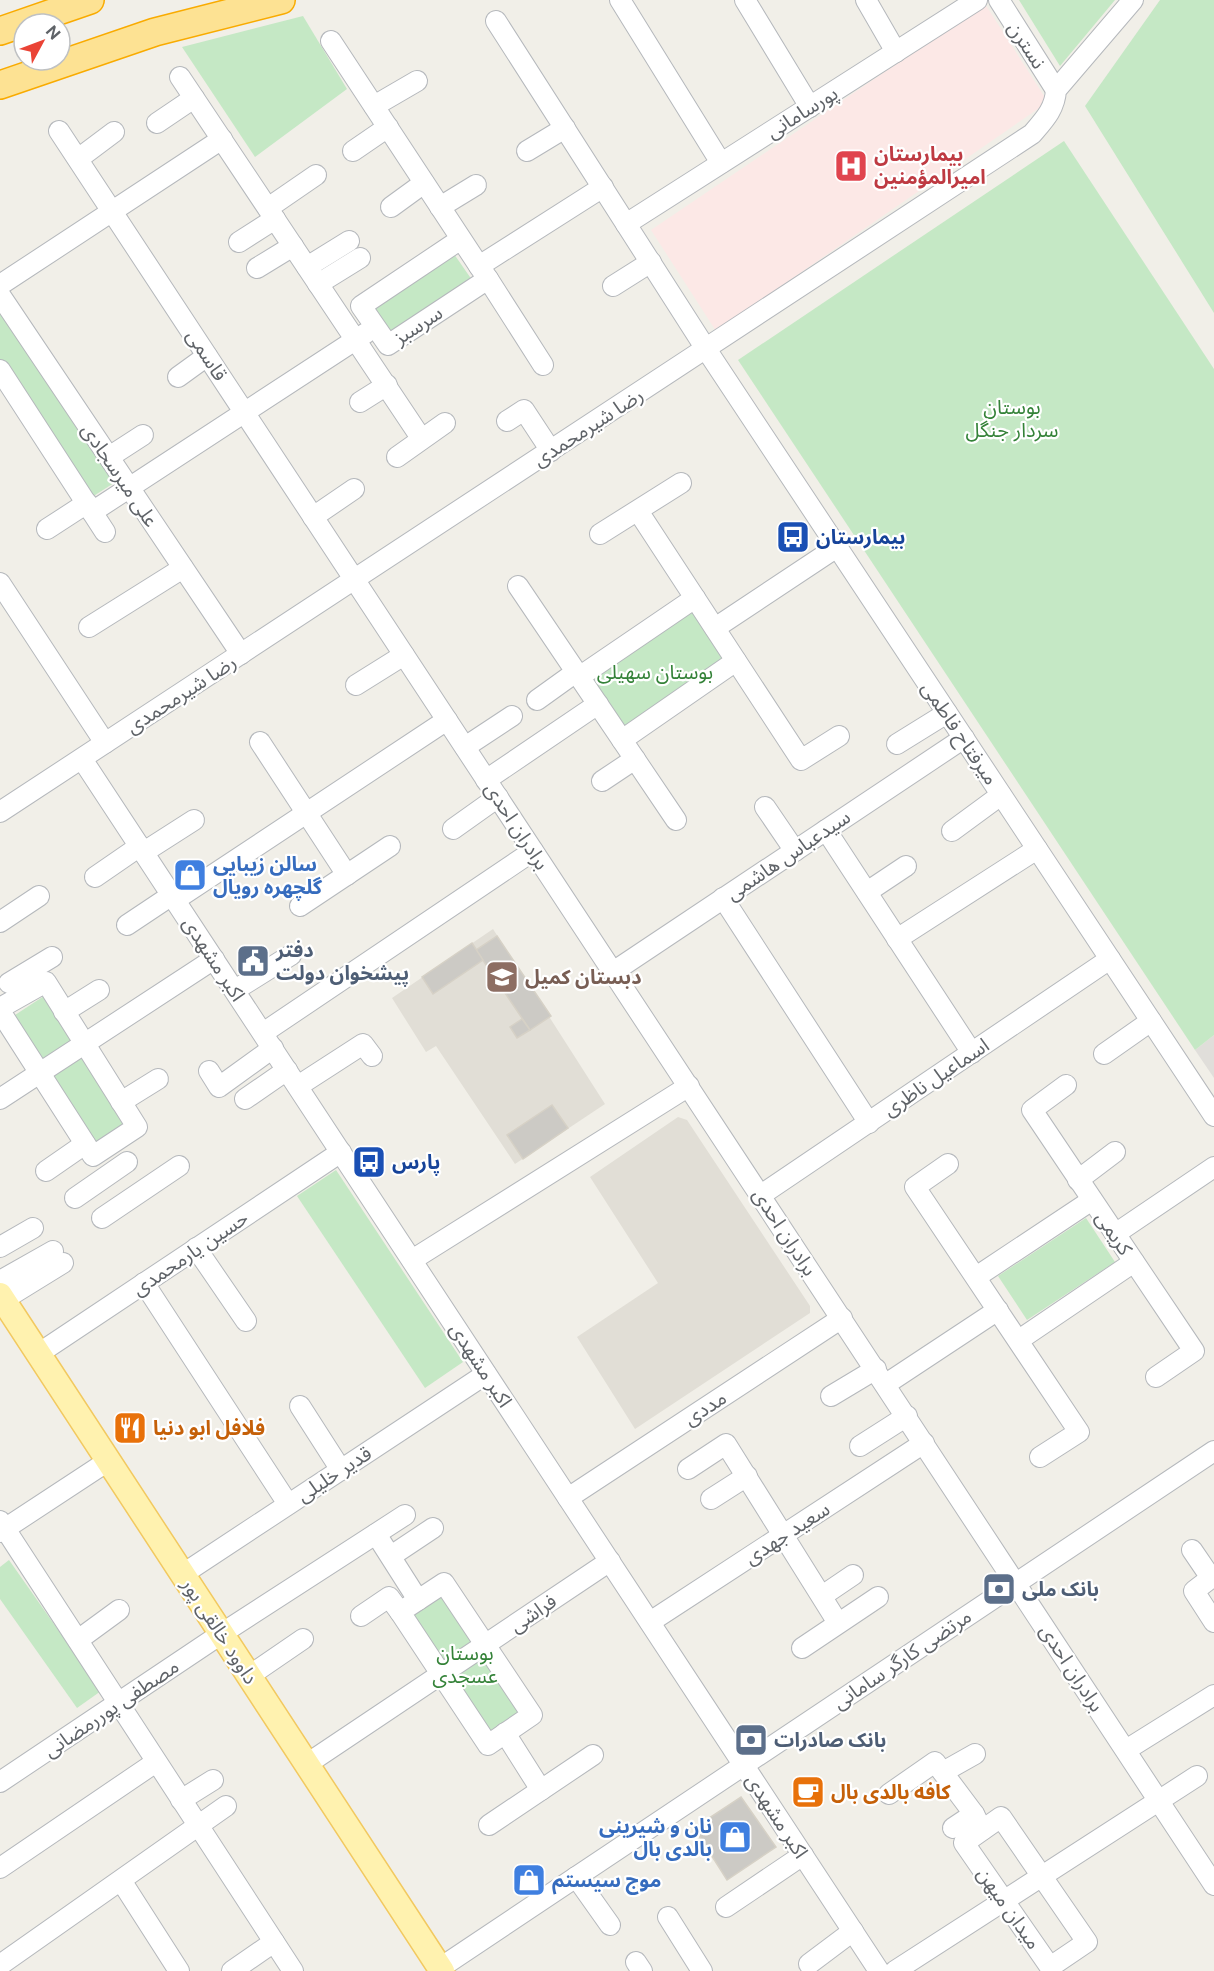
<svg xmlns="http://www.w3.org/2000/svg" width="1214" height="1971" font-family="'Public Sans','Noto Sans Arabic',sans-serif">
<rect width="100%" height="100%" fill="#f1efe8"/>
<!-- industrial -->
<path fill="#e0deda" d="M1214 1035V1078L1195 1050Z"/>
<!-- education -->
<g fill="#e1ded6">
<path d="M493 929 605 1104 515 1164 436 1046 426 1052 392 998Z"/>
<path d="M678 1117 687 1120 810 1306V1313L635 1429 577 1337 658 1283 590 1177Z"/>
</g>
<!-- medical -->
<path fill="#fce8e6" d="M985 4 1048 102 716 331 651 230Z"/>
<!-- green -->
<g fill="#c5e8c5">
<path d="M1019 0H1115L1060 66Z"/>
<path d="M1160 0H1214V313L1085 106Z"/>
<path d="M303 16 347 89 255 157 182 47Z"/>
<path d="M1064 141 1214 369V1035L1195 1050 738 360Z"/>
<path d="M454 254 472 280 392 334 374 308Z"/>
<path d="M0 303 117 481 89 499 0 363Z"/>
<path d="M691 607 730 666 619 738 581 679Z"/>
<path d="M44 996 124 1126 94 1146 12 1017Z"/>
<path d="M336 1170 463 1362 425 1388 297 1196Z"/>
<path d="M1086 1218 1115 1262 1027 1320 998 1276Z"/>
<path d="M9 1560 101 1691 77 1708 0 1599V1567Z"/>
<path d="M441 1593 522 1712 489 1735 408 1616Z"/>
</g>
<!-- building -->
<g fill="#cccac5" stroke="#d6d1c6" stroke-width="1.5">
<path d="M497 936 551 1016 530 1030 476 950Z"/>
<path d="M472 943 483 960 433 994 422 977Z"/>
<path d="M522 1019 530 1030 517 1038 510 1027Z"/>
<path d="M552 1105 568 1128 523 1159 507 1135Z"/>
<path d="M810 1777 823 1795 804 1807 793 1788Z"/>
<path d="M741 1797 776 1847 727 1880 694 1828Z"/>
</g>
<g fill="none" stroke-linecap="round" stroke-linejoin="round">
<!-- minor casing -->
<g stroke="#b5b8bc" stroke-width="22">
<g id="minor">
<path d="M620 0 721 163"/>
<path d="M745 0 810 107"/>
<path d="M866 0 896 52"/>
<path d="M999 0 1056 90"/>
<path d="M496 21 706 349 1214 1116"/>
<path d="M331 41 479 266 488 279 388 345 361 306 461 239"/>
<path d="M180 77 421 438"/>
<path d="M374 106 417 81"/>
<path d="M157 123 194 98"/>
<path d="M59 131 1214 1885"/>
<path d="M353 151 388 127"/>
<path d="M527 151 565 128"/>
<path d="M78 159 114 132"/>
<path d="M391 207 424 183"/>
<path d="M440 207 476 185"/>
<path d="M268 208 316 175"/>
<path d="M626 224 977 0"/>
<path d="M239 242 275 219"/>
<path d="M479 266 603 187"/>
<path d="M307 267 349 241"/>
<path d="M257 268 293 246"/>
<path d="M488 279 543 365"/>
<path d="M318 284 360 258"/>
<path d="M0 285 222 139"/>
<path d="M613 286 651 262"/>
<path d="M0 295 241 654"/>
<path d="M0 370 105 532"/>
<path d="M178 377 207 356"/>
<path d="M360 402 387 385"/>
<path d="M507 421 524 410 551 451"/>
<path d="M109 457 143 435"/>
<path d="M397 457 445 423"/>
<path d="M638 511 801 760 839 736"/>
<path d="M92 512 366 333"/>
<path d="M313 517 354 489"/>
<path d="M47 529 87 503"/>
<path d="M600 534 681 483"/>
<path d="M0 583 105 743"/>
<path d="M518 586 676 820"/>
<path d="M89 627 183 568"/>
<path d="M715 628 837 547"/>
<path d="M579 677 695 598"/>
<path d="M356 685 404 655"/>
<path d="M537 700 576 672"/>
<path d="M622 740 736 661"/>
<path d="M260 742 347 875"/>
<path d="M897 744 947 713"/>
<path d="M465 747 512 716"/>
<path d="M82 759 879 1971"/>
<path d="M486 780 598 704"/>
<path d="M602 781 635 759"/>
<path d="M765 807 795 851"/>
<path d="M0 812 1032 134C1044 120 1055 109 1056 90L1133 0"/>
<path d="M453 829 498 797"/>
<path d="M826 830 972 1053"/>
<path d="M952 831 1001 795"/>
<path d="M144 852 194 820"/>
<path d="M95 877 140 846"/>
<path d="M867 892 906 866"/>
<path d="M723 898 869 1123"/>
<path d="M175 900 447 720"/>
<path d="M300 906 390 846"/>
<path d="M0 922 39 896"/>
<path d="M127 925 172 895"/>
<path d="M897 939 1037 849"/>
<path d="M613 972 964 738"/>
<path d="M9 983 52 957"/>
<path d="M235 990 291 955"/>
<path d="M0 1008 46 982 137 1127 93 1156 0 1011"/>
<path d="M64 1012 99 990"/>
<path d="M263 1033 533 851"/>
<path d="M1104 1054 1151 1021"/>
<path d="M209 1071 219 1087 273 1048"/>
<path d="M1066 1085 1032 1110 1194 1351 1156 1377"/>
<path d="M298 1086 363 1044 372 1056"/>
<path d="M0 1099 214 959"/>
<path d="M245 1099 287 1070"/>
<path d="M121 1102 158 1079"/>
<path d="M948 1164 915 1187 1079 1432 1040 1457"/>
<path d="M46 1171 85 1144"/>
<path d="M1078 1180 1115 1152"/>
<path d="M761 1195 1110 959"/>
<path d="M75 1198 127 1162"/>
<path d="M102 1218 179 1166"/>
<path d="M1115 1234 1214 1167"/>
<path d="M0 1247 33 1228"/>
<path d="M196 1248 246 1321"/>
<path d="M412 1260 689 1086"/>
<path d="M976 1277 1092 1200"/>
<path d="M0 1281 53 1251"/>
<path d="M144 1283 288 1504"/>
<path d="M3 1300 63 1263"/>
<path d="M1019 1340 1134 1262"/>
<path d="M38 1354 341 1152"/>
<path d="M886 1384 998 1310"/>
<path d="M831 1396 876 1369"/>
<path d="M300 1406 341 1470"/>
<path d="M860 1446 907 1416"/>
<path d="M688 1469 726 1444 838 1623"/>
<path d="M568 1498 842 1318"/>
<path d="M711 1499 747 1476"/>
<path d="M0 1521 293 1971"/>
<path d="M0 1532 108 1461"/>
<path d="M376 1534 418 1600"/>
<path d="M1192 1550 1211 1578 1194 1591 1214 1622"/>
<path d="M391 1556 433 1528"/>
<path d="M183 1574 486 1374"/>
<path d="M444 1583 532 1715 488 1745 400 1612Z"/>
<path d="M822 1596 853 1575"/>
<path d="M361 1616 389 1597 400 1612"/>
<path d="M650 1622 924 1443"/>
<path d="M78 1640 119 1610"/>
<path d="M802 1648 878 1597"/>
<path d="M249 1676 303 1639"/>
<path d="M505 1733 541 1790"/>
<path d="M1126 1750 1214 1695"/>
<path d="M307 1764 610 1561"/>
<path d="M943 1772 975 1754"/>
<path d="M0 1782 221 1634 405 1515"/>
<path d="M889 1794 935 1762 974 1814 982 1830"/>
<path d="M181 1800 213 1780"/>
<path d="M1001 1817 1087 1942 1050 1967 964 1843Z"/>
<path d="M489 1825 593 1755"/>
<path d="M953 1828 974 1814"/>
<path d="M0 1868 156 1762"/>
<path d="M576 1877 610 1925"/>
<path d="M122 1882 179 1971"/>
<path d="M726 1907 803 1855"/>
<path d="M668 1917 702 1971"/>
<path d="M636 1962 642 1971"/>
<path d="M809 1964 853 1931"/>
<path d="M0 1965 226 1806"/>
<path d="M440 1968 1214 1451"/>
<path d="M232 1971 274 1942"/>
<path d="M895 1971 1197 1776"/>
</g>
</g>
<!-- major casing -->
<g stroke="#f2c960" stroke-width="27">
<path id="major" d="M0 1295 442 1971"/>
</g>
<!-- highway casing -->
<g stroke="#f9ab00" stroke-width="30">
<g id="highway">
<path d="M0 31 90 0"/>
<path d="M0 85 155 32 281 0"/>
</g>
</g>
<!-- minor -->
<use href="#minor" stroke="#fff" stroke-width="20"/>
<!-- major -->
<use href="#major" stroke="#fff2af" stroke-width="24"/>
<!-- highway -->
<use href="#highway" stroke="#fde293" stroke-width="27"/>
</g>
<!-- icons -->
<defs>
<g id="hospital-square" transform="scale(1.725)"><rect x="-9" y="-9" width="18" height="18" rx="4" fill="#e0444e" stroke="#fff"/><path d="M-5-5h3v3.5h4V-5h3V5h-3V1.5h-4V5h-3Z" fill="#fff"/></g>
<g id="bus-square" transform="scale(1.725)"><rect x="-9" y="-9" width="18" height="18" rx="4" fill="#1a4fb4" stroke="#fff"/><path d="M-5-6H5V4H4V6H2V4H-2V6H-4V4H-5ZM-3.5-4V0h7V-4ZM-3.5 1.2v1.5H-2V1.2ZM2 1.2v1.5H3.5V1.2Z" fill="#fff"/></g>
<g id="shop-square" transform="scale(1.725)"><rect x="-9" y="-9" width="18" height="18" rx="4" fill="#3f7fe0" stroke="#fff"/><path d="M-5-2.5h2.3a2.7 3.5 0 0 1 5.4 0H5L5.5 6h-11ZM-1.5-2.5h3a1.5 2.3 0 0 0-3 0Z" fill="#fff"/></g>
<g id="civic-square" transform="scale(1.725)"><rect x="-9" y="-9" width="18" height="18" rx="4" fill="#5c6f8a" stroke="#fff"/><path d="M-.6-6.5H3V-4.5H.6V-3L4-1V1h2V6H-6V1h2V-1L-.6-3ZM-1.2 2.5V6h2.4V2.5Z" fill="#fff"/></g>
<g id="school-square" transform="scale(1.725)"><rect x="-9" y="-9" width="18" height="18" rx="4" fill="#8d6e63" stroke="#fff"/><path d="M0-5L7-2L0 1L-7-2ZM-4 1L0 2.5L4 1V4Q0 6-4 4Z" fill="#fff"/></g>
<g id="restaurant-square" transform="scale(1.725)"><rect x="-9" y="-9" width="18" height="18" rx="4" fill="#e8710a" stroke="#fff"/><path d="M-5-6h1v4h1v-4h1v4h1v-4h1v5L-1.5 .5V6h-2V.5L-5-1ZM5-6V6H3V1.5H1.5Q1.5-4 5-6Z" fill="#fff"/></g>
<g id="bank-square" transform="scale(1.725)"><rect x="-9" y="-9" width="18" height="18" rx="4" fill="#5c6f8a" stroke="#fff"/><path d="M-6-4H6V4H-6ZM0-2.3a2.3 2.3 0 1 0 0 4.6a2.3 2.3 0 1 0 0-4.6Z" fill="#fff"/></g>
<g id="cafe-square" transform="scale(1.725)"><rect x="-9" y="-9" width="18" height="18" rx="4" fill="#e8710a" stroke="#fff"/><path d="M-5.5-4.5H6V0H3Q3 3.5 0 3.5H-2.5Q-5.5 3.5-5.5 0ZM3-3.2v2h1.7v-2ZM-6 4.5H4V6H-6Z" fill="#fff"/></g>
</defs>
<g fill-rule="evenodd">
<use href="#hospital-square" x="851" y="166"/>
<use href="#bus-square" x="793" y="537"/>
<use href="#shop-square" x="190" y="875"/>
<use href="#civic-square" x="253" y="961"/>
<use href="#school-square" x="502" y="977"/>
<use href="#bus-square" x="369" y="1162"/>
<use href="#restaurant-square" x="130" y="1428"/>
<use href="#bank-square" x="999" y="1589"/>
<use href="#bank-square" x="751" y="1740"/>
<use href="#cafe-square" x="808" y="1792"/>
<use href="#shop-square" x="735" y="1837"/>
<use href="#shop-square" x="529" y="1880"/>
</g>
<g text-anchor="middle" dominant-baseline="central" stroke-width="4.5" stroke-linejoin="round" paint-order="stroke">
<!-- street labels -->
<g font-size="20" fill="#5f6368" stroke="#fff">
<text transform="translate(1027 45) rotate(57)">نسترن</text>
<text transform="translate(802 112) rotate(-32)">پورسامانی</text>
<text transform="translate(418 325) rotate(-33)">سرسبز</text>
<text transform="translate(207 355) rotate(57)">قاسمی</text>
<text transform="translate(588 427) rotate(-33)">رضا شیرمحمدی</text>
<text transform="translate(120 475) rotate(56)">علی میرسجادی</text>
<text transform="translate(181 694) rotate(-33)">رضا شیرمحمدی</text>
<text transform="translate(960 733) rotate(56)">میرفتاح فاطمی</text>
<text transform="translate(517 826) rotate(57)">برادران احدی</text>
<text transform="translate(788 855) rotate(-34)">سیدعباس هاشمی</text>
<text transform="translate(214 959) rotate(57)">اکبر مشهدی</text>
<text transform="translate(936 1077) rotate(-34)">اسماعیل ناظری</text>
<text transform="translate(785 1232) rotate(57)">برادران احدی</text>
<text transform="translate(1114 1233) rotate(56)">کریمی</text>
<text transform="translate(190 1253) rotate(-34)">حسین یارمحمدی</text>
<text transform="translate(481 1365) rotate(57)">اکبر مشهدی</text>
<text transform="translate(705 1408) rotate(-33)">مددی</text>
<text transform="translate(334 1474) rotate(-33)">قدیر خلیلی</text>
<text transform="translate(787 1533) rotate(-33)">سعید جهدی</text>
<text transform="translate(533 1613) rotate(-34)">فراشی</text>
<text transform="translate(220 1631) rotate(57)">داوود خالقی پور</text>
<text transform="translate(902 1659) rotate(-34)">مرتضی کارگر سامانی</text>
<text transform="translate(1072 1668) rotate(57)">برادران احدی</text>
<text transform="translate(111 1708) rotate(-34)">مصطفی پوررمضانی</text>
<text transform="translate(777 1816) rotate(57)">اکبر مشهدی</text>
<text transform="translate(1009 1908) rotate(55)">میدان میهن</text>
</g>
<!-- health labels -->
<g font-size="20" font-weight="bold" fill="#be3a42" stroke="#fff" text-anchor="start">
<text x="874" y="154">بیمارستان<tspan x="874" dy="23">امیرالمؤمنین</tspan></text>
</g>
<!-- park labels -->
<g font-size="20" fill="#348238" stroke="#fff">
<text x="1012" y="407">بوستان<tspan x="1012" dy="23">سردار جنگل</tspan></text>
<text x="655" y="672">بوستان سهیلی</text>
<text x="465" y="1653">بوستان<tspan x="465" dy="23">عسجدی</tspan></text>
</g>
<!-- transit labels -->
<g font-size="20" font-weight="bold" fill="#164399" stroke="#fff" text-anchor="start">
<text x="816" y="537">بیمارستان</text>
<text x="392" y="1162">پارس</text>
</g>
<!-- shop labels -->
<g font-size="20" font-weight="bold" fill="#366cbe" stroke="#fff" text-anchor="start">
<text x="213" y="864">سالن زیبایی<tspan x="213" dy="23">گلچهره رویال</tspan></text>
<text x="712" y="1826" text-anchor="end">نان و شیرینی<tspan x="712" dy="23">بالدی بال</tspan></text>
<text x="552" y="1880">موج سیستم</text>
</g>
<!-- service labels -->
<g font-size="20" font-weight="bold" fill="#4e5e75" stroke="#fff" text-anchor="start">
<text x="276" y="950">دفتر<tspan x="276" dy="23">پیشخوان دولت</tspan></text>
<text x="1022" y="1589">بانک ملی</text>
<text x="774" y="1740">بانک صادرات</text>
</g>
<!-- education labels -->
<g font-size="20" font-weight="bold" fill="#785e54" stroke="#fff" text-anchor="start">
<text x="525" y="977">دبستان کمیل</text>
</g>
<!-- food labels -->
<g font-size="20" font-weight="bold" fill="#c56008" stroke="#fff" text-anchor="start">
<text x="153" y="1428">فلافل ابو دنیا</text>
<text x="831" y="1792">کافه بالدی بال</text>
</g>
</g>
<!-- north arrow -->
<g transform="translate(42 42) rotate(49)"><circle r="28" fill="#ffffff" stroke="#bfc1c3" stroke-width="1.5"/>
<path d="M0-4.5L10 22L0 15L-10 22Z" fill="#ea4335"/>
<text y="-9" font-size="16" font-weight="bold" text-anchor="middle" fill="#5f6368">N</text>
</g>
</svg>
